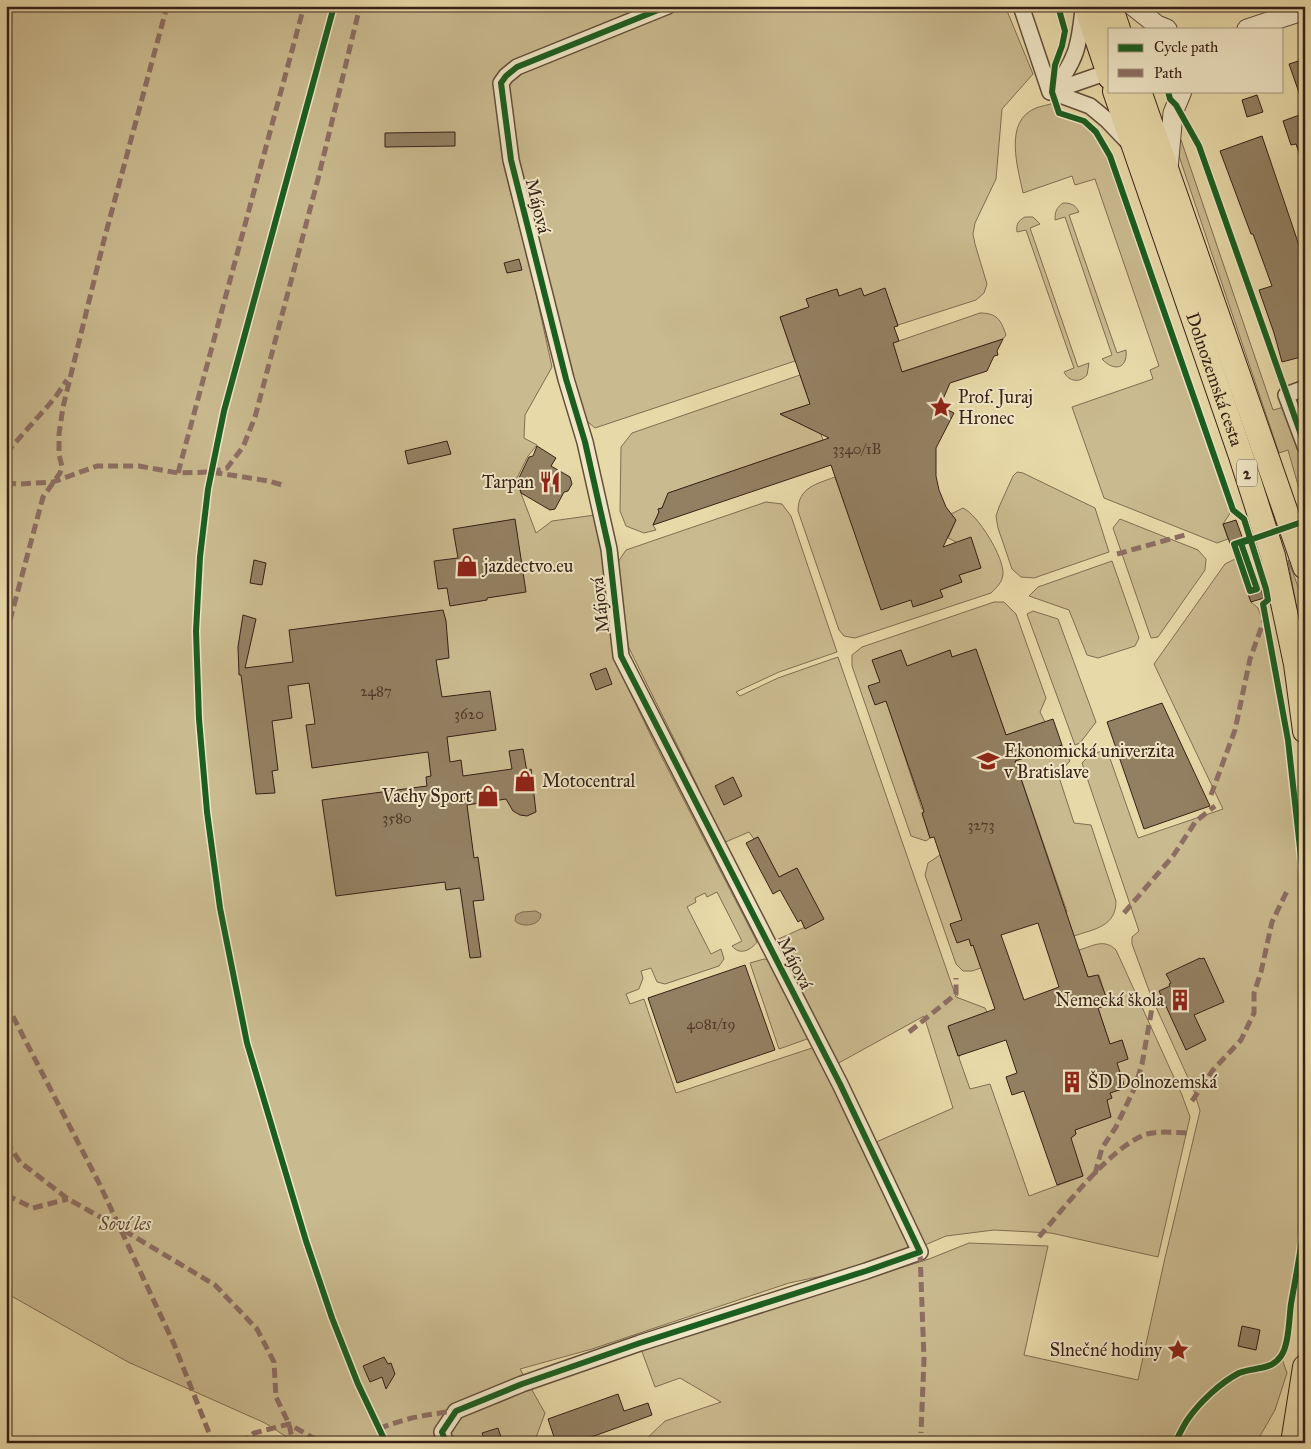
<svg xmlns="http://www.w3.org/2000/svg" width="1311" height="1449" font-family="'IM FELL Great Primer',serif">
<rect width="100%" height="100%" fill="#e8d9a8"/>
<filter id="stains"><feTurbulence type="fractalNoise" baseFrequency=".004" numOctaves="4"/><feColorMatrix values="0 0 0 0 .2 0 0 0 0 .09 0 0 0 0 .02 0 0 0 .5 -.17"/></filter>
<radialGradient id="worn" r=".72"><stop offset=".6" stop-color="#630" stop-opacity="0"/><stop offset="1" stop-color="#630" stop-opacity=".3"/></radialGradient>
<!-- green -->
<g fill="#caba8f" stroke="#806d52">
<path d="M6 6H896L897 8 906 6H1005L1033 74 1002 109 996 179 975 223 973 234 975 244 987 284 984 293 976 300 898 325 885 289 864 296H839L837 289 807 299 809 307 780 317 795 361 595 428 581 416 494 81 509 186 528 257 552 367 525 415 524 438 537 445 528 456 516 480 536 533 552 521 595 515 608 581 615 661 655 744 757 942C751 950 740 956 732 946L742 941 717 892 707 897 705 893 695 898 696 902 687 907 711 954 721 949 724 959 719 966 665 984 657 982 651 968 641 971 643 978 639 989 626 994 630 1004 644 999 676 1093 815 1047 908 1242 907 1252 836 1273 789 1283 592 1349 520 1369 545 1413 534 1443H296L265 1423 128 1362 6 1293Z"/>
<path d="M1054 103 1058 116C1085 121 1096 133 1106 157L1231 512 1223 524 1228 539 1217 543 1104 498 1072 407 1153 379 1150 370 1159 366 1095 179 1075 185 1072 176 1023 193C1018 168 1003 121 1036 108 1041 106 1048 105 1054 103Z"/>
<path d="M1176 133 1181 140 1273 410 1284 407 1285 408 1305 466V491L1300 492 1288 450 1279 453 1177 150Z"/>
<path d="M1063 203C1070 203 1075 204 1079 212L1069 215 1117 353 1126 350C1128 369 1114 372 1102 359L1112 355 1065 217 1055 220C1055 212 1056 208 1063 203Z"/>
<path d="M1025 217H1033L1040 224 1030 228 1078 367 1089 363 1087 375C1080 383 1069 382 1064 372L1074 368 1026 230 1017 232C1016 224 1018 221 1025 217Z"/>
<path d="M980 313C997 313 1001 320 1006 335L1003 339 898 373 893 358 897 357 893 343Z"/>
<path d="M800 375 810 404 780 414 813 430 819 429 823 440 669 493 662 508 658 509 659 512 653 525 656 530 644 533 626 526 620 511 621 447 632 433Z"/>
<path d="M1017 472 1023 473 1095 508 1109 552 1034 578 1021 577 1012 569 998 528 996 516 999 507 1013 476Z"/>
<path d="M835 477 866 565 917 598 920 605 942 597 940 590 962 582 959 575 981 568 956 542 948 538 956 520 951 514 963 508C978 515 1004 557 1003 574 1002 583 997 587 991 593L855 638 844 636 839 630 798 511C798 487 817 484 835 477Z"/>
<path d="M766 502 782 504 791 516 837 652 779 672 736 692 740 696 778 678 838 657 956 997 985 1008 987 1012 948 1027 958 1055H960L959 1058 970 1089 990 1084 1029 1196 1083 1176 1071 1141V1138L1076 1134 1075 1130 1111 1117 1107 1104 1108 1099 1112 1098 1110 1093 1125 1088 1115 1058 1121 1061 1128 1059 1122 1040 1110 1044 1098 1008 1108 1004 1099 975 1088 977 1079 950C1093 946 1104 938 1116 950L1182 1095 1190 1117 1158 1257 1051 1233 994 1230 946 1236 925 1245 874 1143 953 1108 924 1016 835 1065 774 941 823 919 797 868 779 877 758 837 754 839 749 832 723 843 696 783 624 638 618 562 626 550Z"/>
<path d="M1120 519 1198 550 1206 559 1205 570 1158 637 1151 638 1113 528Z"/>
<path d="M1235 559 1251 602 1258 608 1270 640 1288 740 1304 887 1305 1217 1303 1240 1291 1305 1288 1332 1281 1356 1287 1373 1275 1410 1256 1443H642L665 1421 721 1402 680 1378 655 1387 641 1349 929 1259 969 1243 1048 1246 1024 1355 1138 1380 1165 1258 1200 1111 1194 1091 1151 996 1132 944V937L1139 931 1082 763 1091 754 1107 750 1138 838 1223 809 1154 664 1225 564Z"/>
<path d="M1288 560 1305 605V654Z"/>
<path d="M1112 561 1139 638 1135 646 1098 658 1087 655 1069 610 1029 596 1038 587Z"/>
<path d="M994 602H1004L1016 614 1046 698 1040 712 1045 722 1006 735 976 649 952 657 950 650 924 660 926 666 909 672 901 650 873 660 922 809 927 807 928 811 922 813 930 838 926 841 911 836 852 666V655L862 647Z"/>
<path d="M1033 611 1058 619 1096 722 1080 743 1075 745 1027 614Z"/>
<path d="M1062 745 1070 761 1058 774 1074 823 1091 825 1116 901C1116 927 1094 929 1074 936L1065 913 1067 912 1015 761Z"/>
<path d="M940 855 967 934 957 942 969 939 971 946 973 945 981 968 972 971H963L956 964 925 875 928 863Z"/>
<path d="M764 959 770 960 810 1038 779 1049 750 963Z"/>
</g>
<!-- water -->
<path fill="#ac9a76" stroke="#7d6950" d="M536 911 541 914C541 926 522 928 515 921L516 915 522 912Z"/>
<!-- building -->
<g fill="#938062" stroke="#372016" fill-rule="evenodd">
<path d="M1305 59V104H1303L1289 64Z"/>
<path d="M1257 95 1263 112 1247 117 1242 100Z"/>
<path d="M1305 113V164H1303L1296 144 1291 145 1283 121Z"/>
<path d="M455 132V146L385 147V133Z"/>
<path d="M1262 136 1305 263V356L1282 362 1274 333 1259 290 1272 286 1253 234H1251L1220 151Z"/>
<path d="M519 259 522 270 507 273 504 263Z"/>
<path d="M861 288 864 296 885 288 898 326 894 327 899 341 893 343 902 372 1003 339 997 351 998 355 994 356 987 371 950 383 940 406 954 413 936 448V476L939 490 946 507 956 520 943 547 971 537 981 568 959 575 962 582 940 590 943 597 913 607 911 600 881 610 831 465 653 525 659 512 658 509 662 508 668 493 829 438 780 414 810 404 780 317 809 307 806 299 830 291 837 289 839 296Z"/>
<path d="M447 441 451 454 408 464 405 451Z"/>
<path d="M537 446 556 458 551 466 570 477 572 484 568 491 564 492 555 509 550 510 521 493 518 480 529 457 533 456Z"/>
<path d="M515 519 526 592 487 598V600L450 606 447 588 438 589 434 561 458 558 453 529Z"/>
<path d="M1236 520 1264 598 1251 602 1223 524Z"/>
<path d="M254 560 266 563 262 585 250 583Z"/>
<path d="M443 610 446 621 449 658 436 660 442 697 490 691 496 730 447 737 450 762 461 760 463 776 512 769 509 751 523 749 527 772 531 769 536 812 527 816 520 815 513 811 506 799 467 805 474 858 478 857 484 900 473 901 481 957 470 958 460 888 446 890 445 882 336 896 322 800 427 786 426 777 431 776 428 752 312 768 306 725 315 724 309 683 288 686 292 718 272 721 278 770 272 771 275 793 256 794 241 675H239L238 647 243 615 256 619 245 668 293 662 289 630Z"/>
<path d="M976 649 1006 735 1053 719 1062 745 1015 761 1088 977 1098 975 1109 1005 1098 1008 1110 1044 1122 1040 1128 1059 1117 1063 1125 1088 1110 1093 1112 1098 1107 1100 1111 1117 1075 1130 1076 1134 1071 1138 1083 1176 1057 1185 1024 1091 1012 1095 1006 1077 1017 1073 1006 1040 958 1056 948 1026 995 1009 973 945 971 946 969 939 957 943 950 924 962 920 934 837 930 838 922 813 924 812 923 808 886 701 875 705 868 686 880 682 872 660 901 650 907 666 950 650 952 657ZM1038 923 1059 987 1024 1000 1001 935Z"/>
<path d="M606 668 612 684 596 690 590 674Z"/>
<path d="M1162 703 1210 806 1144 829 1107 722Z"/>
<path d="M733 777 742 796 724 805 715 786Z"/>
<path d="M758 837 779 877 797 868 824 919 805 929 801 920 798 922 780 890 773 894 746 843Z"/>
<path d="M1200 958 1201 959 1204 958 1224 1002 1194 1015 1206 1040 1186 1050 1159 991 1170 986 1169 984 1171 983 1166 974Z"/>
<path d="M745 965 775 1050 677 1083 648 998Z"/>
<path d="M1242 1326 1260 1330 1256 1350 1238 1346Z"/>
<path d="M384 1357 388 1364 391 1363 395 1374 386 1389 382 1377 370 1382 363 1366Z"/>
<path d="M618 1394 624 1411 648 1403 652 1415 575 1443H556L548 1419Z"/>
<path d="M498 1428 503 1443H486L482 1433Z"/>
</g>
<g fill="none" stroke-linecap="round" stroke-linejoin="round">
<!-- minor casing -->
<g stroke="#634e3a" stroke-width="18">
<g id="minor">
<path d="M1021 6 1050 92 1108 72"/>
<path d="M1083 9C1079 48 1076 60 1052 92L1090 106 1107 120 1129 143"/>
<path d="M1305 388 1286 395 1305 446"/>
<path d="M446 1443 442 1432 456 1411 522 1384 640 1343 866 1271 920 1252 840 1084 621 656 609 549 585 442 566 379 511 160 501 83 506 76 517 67 668 6"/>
</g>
</g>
<!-- tertiary casing -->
<g stroke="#634e3a" stroke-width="21">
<g id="tertiary">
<path d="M1133 6 1157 25 1167 29"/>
<path d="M1247 29 1305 10"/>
<path d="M1168 169 1173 113 1182 91"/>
</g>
</g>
<!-- primary casing -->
<g stroke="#372016" stroke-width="26">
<g id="primary">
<path d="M1086 6 1110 77"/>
<path d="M1110 6 1118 29"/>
<path id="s1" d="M1115 91 1241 456 1273 556 1296 664 1305 731"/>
<path d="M1139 91 1305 567"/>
<path d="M1293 1443 1305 1367"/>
</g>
</g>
<!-- minor -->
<use href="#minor" stroke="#f0e6c6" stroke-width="15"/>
<!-- tertiary -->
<use href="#tertiary" stroke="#f0e6c6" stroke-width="19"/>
<!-- primary -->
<use href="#primary" stroke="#e8d9a8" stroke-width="24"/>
<!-- quiet -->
<g stroke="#8d6e63" stroke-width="5" stroke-dasharray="10 5" stroke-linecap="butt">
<path d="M6 453 54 399 67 380"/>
<path d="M211 472 227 468 243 447 255 417 318 179 360 6"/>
<path d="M178 473 304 6"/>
<path d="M6 483 19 484 53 482 97 466H139L178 473 211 472 269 481 282 485"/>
<path d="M1117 554 1185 535"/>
<path d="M6 635 43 497 60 473 62 467 59 454V434L63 407 104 240 167 6"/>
<path d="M1211 795 1235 730 1250 659 1264 620"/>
<path d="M1124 913 1173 856 1196 821 1215 806"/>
<path d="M6 1003 99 1183 174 1344 213 1443"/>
<path d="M909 1032 956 994V978"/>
<path d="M1192 1101 1213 1070 1241 1040 1254 1013V993L1261 972 1272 922 1287 891"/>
<path d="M6 1141 20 1162 68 1199 120 1228 215 1285 257 1329 274 1362 276 1397 289 1424 293 1443"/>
<path d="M1095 1174 1102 1148 1116 1127 1135 1087 1142 1064 1152 1008"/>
<path d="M6 1195 33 1208 68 1199"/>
<path d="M1039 1237C1064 1208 1109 1149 1144 1135 1157 1130 1176 1133 1190 1133"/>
<path d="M920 1252 924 1359 921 1433"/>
<path d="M379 1429C404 1418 429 1414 456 1411"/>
<path d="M240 1443 254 1433 289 1424 322 1443"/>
</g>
<!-- cycleway casing -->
<g stroke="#f0e6c6" stroke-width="9">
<g id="cycleway">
<path d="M334 6 224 411 208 489 200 557 196 631 199 719 207 812 220 908 247 1043 306 1241 332 1318 358 1384 386 1443"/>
<path d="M1058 6 1065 31 1062 46 1055 65 1052 92 1059 113 1084 121 1096 132 1110 156 1233 510 1244 519 1266 589 1268 600 1263 604 1288 740 1305 893"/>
<path d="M1168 91 1170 99 1176 105 1199 146 1305 446"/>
<path d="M1249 539 1234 544 1250 591 1257 589 1241 543 1305 521"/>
<path d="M446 1443 442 1432 456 1411 522 1384 640 1343 866 1271 920 1252 840 1084 621 656 609 549 585 442 566 379 511 160 501 83 506 76 517 67 668 6"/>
<path d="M1175 1443C1179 1435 1183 1426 1188 1419 1200 1402 1220 1383 1239 1373 1253 1367 1271 1371 1281 1356 1289 1345 1289 1318 1291 1304 1296 1275 1302 1246 1305 1217"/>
</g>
</g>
<!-- cycleway -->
<use href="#cycleway" stroke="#1b5e20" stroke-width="6"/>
</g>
<!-- icons -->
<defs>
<g id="sight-bare" transform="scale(1.725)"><path d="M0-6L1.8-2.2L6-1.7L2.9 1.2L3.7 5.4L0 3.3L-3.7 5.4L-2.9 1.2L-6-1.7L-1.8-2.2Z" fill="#8f2418" stroke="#f0e6c6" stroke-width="2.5" paint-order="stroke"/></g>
<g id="restaurant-bare" transform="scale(1.725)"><path d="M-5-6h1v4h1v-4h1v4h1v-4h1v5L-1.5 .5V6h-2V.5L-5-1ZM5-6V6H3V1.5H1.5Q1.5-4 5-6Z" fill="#8f2418" stroke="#f0e6c6" stroke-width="2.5" paint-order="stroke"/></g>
<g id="shop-bare" transform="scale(1.725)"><path d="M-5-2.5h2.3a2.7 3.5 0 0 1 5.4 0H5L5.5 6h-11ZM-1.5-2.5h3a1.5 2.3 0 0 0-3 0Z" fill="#8f2418" stroke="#f0e6c6" stroke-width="2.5" paint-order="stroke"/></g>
<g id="university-bare" transform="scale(1.725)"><path d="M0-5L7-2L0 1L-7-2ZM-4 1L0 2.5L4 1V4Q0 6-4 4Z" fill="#8f2418" stroke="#f0e6c6" stroke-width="2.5" paint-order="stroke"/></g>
<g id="building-bare" transform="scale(1.725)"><path d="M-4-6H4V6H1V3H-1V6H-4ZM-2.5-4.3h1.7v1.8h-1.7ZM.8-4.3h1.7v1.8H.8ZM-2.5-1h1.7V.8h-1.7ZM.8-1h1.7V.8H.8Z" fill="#8f2418" stroke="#f0e6c6" stroke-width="2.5" paint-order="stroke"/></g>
</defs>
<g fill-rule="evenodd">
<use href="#sight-bare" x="941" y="407"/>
<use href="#restaurant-bare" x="550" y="482"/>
<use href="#shop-bare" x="467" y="566"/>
<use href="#university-bare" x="988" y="761"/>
<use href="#shop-bare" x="525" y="781"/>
<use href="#shop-bare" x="488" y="796"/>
<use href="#building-bare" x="1180" y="1000"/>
<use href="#building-bare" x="1072" y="1082"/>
<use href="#sight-bare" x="1178" y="1350"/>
</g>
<g text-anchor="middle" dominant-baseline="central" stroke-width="4" stroke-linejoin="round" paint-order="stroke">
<!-- number labels -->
<g font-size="15" fill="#4e3829">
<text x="857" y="449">3340/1B</text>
<text x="376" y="691">2487</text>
<text x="469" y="714">3620</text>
<text x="397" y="818">3580</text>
<text x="981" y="825">3273</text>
<text x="711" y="1024">4081/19</text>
</g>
<!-- shield labels -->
<rect fill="#f0e6c6" stroke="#6e5b4b" stroke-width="1" x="1237" y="459.5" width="20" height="27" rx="4"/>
<g font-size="16" font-weight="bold" fill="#372016">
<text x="1247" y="473">2</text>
</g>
<!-- street labels -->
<g font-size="18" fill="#372016" stroke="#f0e6c6">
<text transform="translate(538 206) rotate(76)">Májová</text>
<text stroke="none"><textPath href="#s1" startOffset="305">Dolnozemská cesta</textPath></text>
<text transform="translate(600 605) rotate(-96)">Májová</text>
<text transform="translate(795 963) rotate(63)">Májová</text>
</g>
<!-- poi labels -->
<g font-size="18" fill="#372016" stroke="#f0e6c6" text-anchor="start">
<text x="958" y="397">Prof. Juraj<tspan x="958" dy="21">Hronec</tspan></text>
<text x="534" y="482" text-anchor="end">Tarpan</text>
<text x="484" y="566">jazdectvo.eu</text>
<text x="1004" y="751">Ekonomická univerzita<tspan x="1004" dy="21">v Bratislave</tspan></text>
<text x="542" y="781">Motocentral</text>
<text x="472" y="796" text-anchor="end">Vachy Sport</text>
<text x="1164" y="1000" text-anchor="end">Nemecká škola</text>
<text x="1088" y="1082">ŠD Dolnozemská</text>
<text x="1162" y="1350" text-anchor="end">Slnečné hodiny</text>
</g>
<!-- park labels -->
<g font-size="18" font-style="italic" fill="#5c4634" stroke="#f0e6c6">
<text x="125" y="1224">Soví les</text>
</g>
</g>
<!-- margin -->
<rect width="1311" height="1449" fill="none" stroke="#e8d9a8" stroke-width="25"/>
<rect x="8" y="8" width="1296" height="1434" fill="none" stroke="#372016" stroke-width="2.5"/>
<rect x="12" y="12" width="1286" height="1424" fill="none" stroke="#372016"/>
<!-- legend -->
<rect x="1108" y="28" width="175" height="65" fill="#f0e6c6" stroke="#a69780"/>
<rect x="1118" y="44" width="25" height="8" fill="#1b5e20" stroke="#a69780"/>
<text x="1154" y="52" font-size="15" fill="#372016">Cycle path</text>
<rect x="1118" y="69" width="25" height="8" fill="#8d6e63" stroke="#a69780"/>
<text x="1154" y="78" font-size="15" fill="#372016">Path</text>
<rect width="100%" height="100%" filter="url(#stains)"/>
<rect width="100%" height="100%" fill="url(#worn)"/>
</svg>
